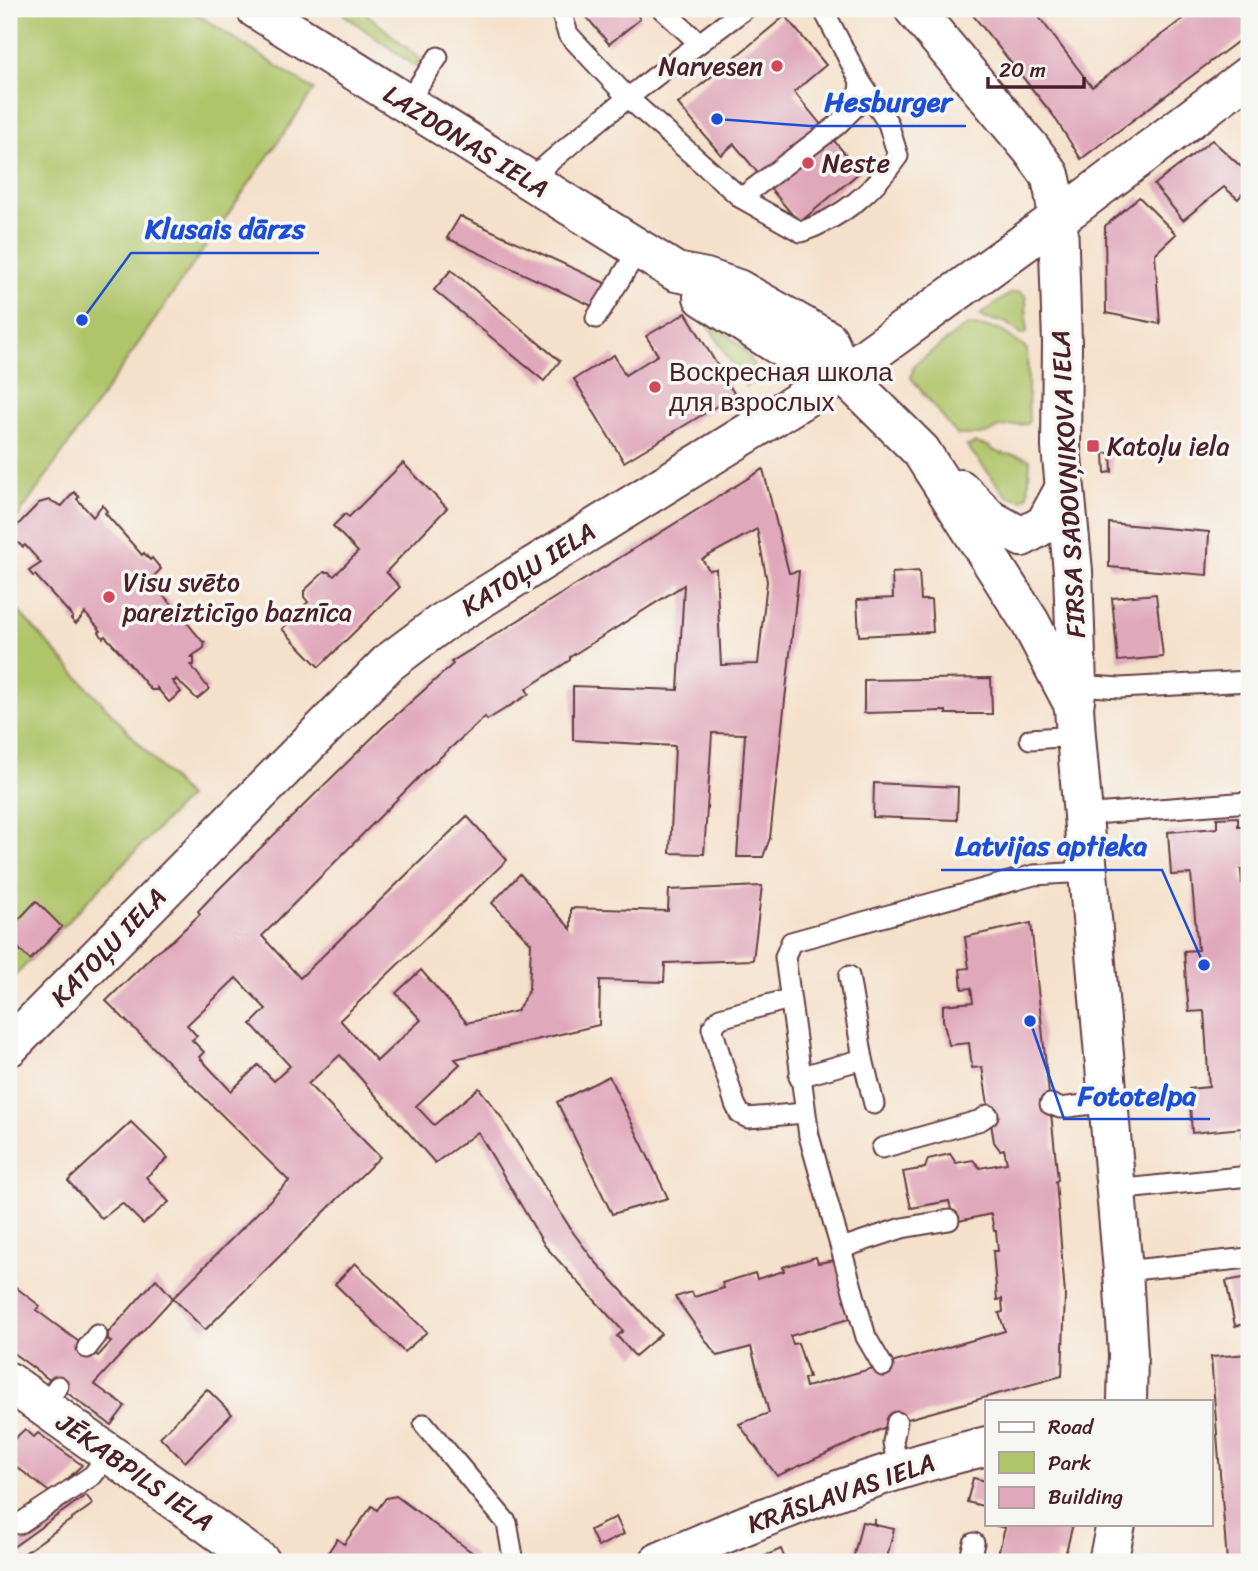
<svg xmlns="http://www.w3.org/2000/svg" width="1258" height="1571" font-family="Sriracha,sans-serif">
<rect width="100%" height="100%" fill="#f6f6f2"/>
<filter id="ink" filterUnits="userSpaceOnUse"><feTurbulence type="fractalNoise" baseFrequency=".0143" numOctaves="2"/><feDisplacementMap in="SourceGraphic" scale="14" xChannelSelector="R" yChannelSelector="G"/><feConvolveMatrix kernelMatrix="1 2 1 2 8 2 1 2 1" color-interpolation-filters="sRGB"/></filter>
<filter id="wash" filterUnits="userSpaceOnUse"><feTurbulence type="fractalNoise" baseFrequency=".00686" numOctaves="4" result="noise"/><feDisplacementMap in="SourceGraphic" scale="28" xChannelSelector="R" yChannelSelector="G"/><feGaussianBlur stdDeviation="1.57" result="paint"/><feColorMatrix in="noise" values="0 0 0 0 0 0 0 0 0 0 0 0 0 0 0 0 0 1.4 0 .05"/><feComposite in="paint" operator="in"/></filter>
<g filter="url(#wash)">
<rect width="100%" height="100%" fill="#f5e1cb"/>
<!-- green -->
<g fill="#b0c56a" stroke="#7d724a" stroke-width="2">
<path d="M9 9H189L314 90 9 530Z"/>
<path d="M348 9H361L421 60 416 67 343 14Z"/>
<path d="M1020 292 1026 297 1027 333 1021 334 1005 322 986 319 980 315 1011 293Z"/>
<path d="M705 320C727 333 748 347 756 372L746 387Z"/>
<path d="M967 325 999 329 1027 349 1029 422 1026 424 999 427 989 433 980 435H957L911 378 914 365Z"/>
<path d="M975 443 988 446C1000 459 1016 451 1030 460L1028 495 1022 500 1007 496 967 446Z"/>
<path d="M9 601 188 797 9 982Z"/>
</g>
<g id="blocks">
<!-- building -->
<g fill="#e0a8bb" fill-rule="evenodd">
<path d="M580 9H632L640 19 609 44Z"/>
<path d="M968 9H1033L1092 87 1196 9H1249V33L1081 159 1053 115Z"/>
<path d="M785 16 826 65 794 92 860 172 799 223 734 144 721 155 678 104Z"/>
<path d="M1212 140 1249 174V186L1238 199 1224 187 1183 220 1154 185Z"/>
<path d="M1139 197 1176 234 1155 254 1160 324 1106 313 1105 226Z"/>
<path d="M460 216 605 283 594 307 447 238Z"/>
<path d="M451 270 560 361 544 381 434 290Z"/>
<path d="M686 313 735 395 624 462 574 379 614 355 625 375 658 355 646 336Z"/>
<path d="M1104 453H1111L1112 472 1105 473Z"/>
<path d="M403 463 447 508 386 572 400 587 319 667 282 629 308 602 304 597V591L324 572H329L334 576 358 552 333 526 345 514 349 517Z"/>
<path d="M763 469 789 573 799 571 770 838 763 857H737L745 734 712 733 704 854 670 853 675 746 573 740V686L678 690 684 585 570 657V660L526 689 529 694 487 720 485 717 425 771 262 936 300 978 467 816 507 860 340 1020 377 1061 421 1020 396 993 421 970 467 1023 517 1011 529 990 531 943 492 903 520 874 571 929V908L668 911 669 890 762 886 753 960 665 963 664 982 600 980 599 1025 455 1059 460 1064 416 1106 434 1125 479 1088 501 1117 572 1231 593 1259 661 1334 635 1356 617 1336 623 1331 545 1246 478 1132 435 1163 340 1055 308 1084 380 1157 205 1330 173 1298 289 1181 106 1001 153 955 173 940 200 914 198 911 219 889 383 727 453 664 451 662ZM757 529 767 581 758 664 721 665 716 569 709 570 702 559ZM236 978 266 1009 251 1024 290 1066 274 1081 258 1065 231 1091 199 1057 204 1052 192 1040 197 1036 187 1025Z"/>
<path d="M74 492 79 497 77 499 93 517 102 505 107 511 105 513 142 555 144 553 150 560 152 558 161 569 151 579 160 588 157 590 171 603 202 641 205 642 204 648 191 657 194 658V665H191L209 689 197 699 176 679 175 681H172L181 692 169 702 157 688V690H151L118 650 105 636 103 638 99 632 101 631 85 613 76 624 71 619 73 617 35 575 33 576 29 571 41 563 25 545 23 547 17 542 9 534 39 503 49 500 62 506Z"/>
<path d="M1109 523 1209 532 1207 575 1109 567Z"/>
<path d="M919 571 921 600H931L933 632 859 636 857 600 893 598 892 573Z"/>
<path d="M1156 594 1163 657 1118 661 1112 598Z"/>
<path d="M991 678 992 714H946V711L864 713V680Z"/>
<path d="M874 783 958 787 957 820 873 817Z"/>
<path d="M1238 817V826H1249V869L1241 870 1242 883 1249 882V933H1246L1249 946V1137L1243 1138 1242 1128 1192 1133 1189 1089 1209 1087 1204 1011 1189 1012 1186 982 1184 951 1198 950 1191 874 1171 875 1168 832 1217 828V818Z"/>
<path d="M36 901 62 927 30 960 9 939V930Z"/>
<path d="M1031 923 1058 1180 1056 1181 1065 1295 1062 1376 897 1422 777 1476 739 1424 769 1413 751 1347 717 1356 675 1297 692 1292 694 1297 724 1288 722 1283 755 1273 757 1279 784 1271 783 1267 816 1257 818 1263 835 1260 852 1318 790 1336 793 1344 798 1343 809 1377 804 1379 806 1387 1005 1331 999 1313 1003 1312 1002 1299 997 1300 993 1251H998L996 1231H994L991 1214 954 1222 949 1201 911 1208 903 1172 925 1168 928 1159 950 1154 956 1163 973 1160 980 1168 1007 1163 1004 1149 1000 1150 994 1142 982 1067 972 1068 969 1043 949 1045 943 1020V1005L973 1002 971 988 962 989 960 969 969 968 965 937Z"/>
<path d="M609 1076 668 1198 612 1214 557 1102Z"/>
<path d="M131 1122 168 1158 146 1177 169 1202 143 1224 122 1203 102 1219 68 1181Z"/>
<path d="M355 1263 427 1332 404 1352 335 1284Z"/>
<path d="M1249 1277V1323L1235 1326 1226 1281Z"/>
<path d="M156 1279 173 1298 94 1384 125 1406 111 1425 9 1350V1282L40 1306 36 1310 98 1356 111 1342 108 1340V1333Z"/>
<path d="M1249 1354V1562H1227L1211 1357Z"/>
<path d="M207 1389 232 1414 185 1462 160 1437Z"/>
<path d="M25 1429 34 1437 38 1433 82 1465 52 1494 9 1461V1444Z"/>
<path d="M973 1478 987 1481V1507L967 1502Z"/>
<path d="M86 1495 93 1504 12 1562H9V1550Z"/>
<path d="M396 1496 473 1553 474 1562H328L327 1554 337 1539 344 1544 372 1506 377 1510 386 1498Z"/>
<path d="M616 1517 624 1534 598 1547 590 1530Z"/>
<path d="M875 1519V1525L894 1529 886 1562H868L853 1559 862 1522 873 1524Z"/>
<path d="M990 1524H1073L1065 1556 1057 1553 1055 1562H996L1005 1528Z"/>
<path d="M781 1549 786 1562H750Z"/>
</g>
</g>
</g>
<g filter="url(#ink)">
<use href="#blocks" fill-opacity="0" stroke="#643c43" stroke-width="2"/>
<g fill="none" stroke-linecap="round" stroke-linejoin="round">
<!-- service casing -->
<g stroke="#643c43" stroke-width="23">
<g id="service">
<path d="M560 9 568 34 628 98 741 198 801 232C843 217 873 192 898 156L888 123 860 81 823 9"/>
<path d="M662 9 699 43"/>
<path d="M406 104 438 57"/>
<path d="M529 180C598 119 671 64 745 9"/>
<path d="M741 198 836 126 858 104 860 81"/>
<path d="M596 318 639 249"/>
<path d="M1077 685 1120 688 1249 681"/>
<path d="M1030 739 1076 736"/>
<path d="M1081 815 1249 802"/>
<path d="M789 999 720 1018 712 1028 735 1104 740 1114 748 1118 804 1113"/>
<path d="M863 1059 874 1104"/>
<path d="M799 1077 863 1059 849 976"/>
<path d="M1050 1104 1060 1108 1109 1102"/>
<path d="M882 1148 981 1120 988 1115"/>
<path d="M1116 1190 1249 1176"/>
<path d="M842 1248 902 1228 949 1220"/>
<path d="M1123 1271 1249 1258"/>
<path d="M87 1348 97 1335"/>
<path d="M883 1366 866 1337 809 1136 785 957 791 942 1034 875 1086 872"/>
<path d="M43 1407 58 1386"/>
<path d="M897 1422 893 1442 898 1469"/>
<path d="M424 1424 507 1523 514 1562"/>
<path d="M19 1524 93 1475 108 1454"/>
<path d="M969 1562 974 1543"/>
</g>
</g>
<!-- minor casing -->
<g stroke="#643c43" stroke-width="42">
<g id="minor">
<path d="M9 1047 388 663 440 624 843 374 1075 206 1249 75"/>
<path d="M9 1382 261 1562"/>
<path d="M659 1562C765 1515 873 1473 987 1446"/>
</g>
</g>
<!-- tertiary casing -->
<g stroke="#643c43" stroke-width="42">
<g id="tertiary">
<path d="M256 9 676 272 706 278 738 289 828 340 843 374 921 451 1030 622 1072 702"/>
<path d="M914 9 1031 149 1050 175 1054 192 1058 218 1062 343 1061 447 1073 571 1077 685 1074 707 1076 736 1123 1271 1128 1355 1127 1401"/>
<path d="M703 297 806 363 843 374"/>
<path d="M960 489 991 520 1022 537 1045 524 1064 489"/>
<path d="M1108 1562 1116 1524"/>
</g>
</g>
<!-- service -->
<use href="#service" stroke="#fff" stroke-width="19"/>
<!-- minor -->
<use href="#minor" stroke="#fff" stroke-width="38"/>
<!-- tertiary -->
<use href="#tertiary" stroke="#fff" stroke-width="38"/>
</g>
</g>
<!-- markers -->
<g fill="#d1495b" stroke="#f6f6f2" stroke-width="2.5">
<circle cx="777" cy="66" r="7"/>
<circle cx="808" cy="163" r="7"/>
<circle cx="655" cy="387" r="7"/>
<rect x="1086" y="439" width="14" height="14" rx="3.5"/>
<circle cx="109" cy="597" r="7"/>
</g>
<g text-anchor="middle" dominant-baseline="central" stroke-width="7" stroke-linejoin="round" paint-order="stroke">
<!-- poi labels -->
<g font-size="26" fill="#4a1f2b" stroke="#f6f6f2" text-anchor="start">
<text x="763" y="66" text-anchor="end">Narvesen</text>
<text x="822" y="163">Neste</text>
<text x="669" y="372">Воскресная школа<tspan x="669" dy="30">для взрослых</tspan></text>
<text x="1107" y="446">Katoļu iela</text>
<text x="123" y="582">Visu svēto<tspan x="123" dy="30">pareizticīgo baznīca</tspan></text>
</g>
<!-- street labels -->
<g font-size="26" fill="#4a1f2b" stroke="#f6f6f2">
<text transform="translate(466 141) rotate(32)">LAZDONAS IELA</text>
<text transform="translate(1068 484) rotate(-93)">FIRSA SADOVŅIKOVA IELA</text>
<text transform="translate(528 569) rotate(-32)">KATOĻU IELA</text>
<text transform="translate(108 947) rotate(-46)">KATOĻU IELA</text>
<text transform="translate(135 1472) rotate(35)">JĒKABPILS IELA</text>
<text transform="translate(841 1493) rotate(-19)">KRĀSLAVAS IELA</text>
</g>
</g>
<!-- callouts -->
<path fill="none" stroke="#1d4ed8" stroke-width="2.5" d="M717 119L810 126H966M82 320L131 253H319M1204 965L1162 870H941M1030 1021L1064 1119H1210"/>
<g fill="#1d4ed8" stroke="#f6f6f2" stroke-width="2.5">
<circle cx="717" cy="119" r="7"/>
<circle cx="82" cy="320" r="7"/>
<circle cx="1204" cy="965" r="7"/>
<circle cx="1030" cy="1021" r="7"/>
</g>
<g font-size="28" text-anchor="middle" font-weight="bold" fill="#1d4ed8" stroke="#f6f6f2" stroke-width="7" stroke-linejoin="round" paint-order="stroke">
<text x="888" y="111">Hesburger</text>
<text x="225" y="238">Klusais dārzs</text>
<text x="1051" y="855">Latvijas aptieka</text>
<text x="1137" y="1105">Fototelpa</text>
</g>
<!-- margin -->
<rect width="1258" height="1571" fill="none" stroke="#f6f6f2" stroke-width="35"/>
<!-- legend -->
<rect x="985" y="1400" width="228" height="126" fill="#f6f6f2" stroke="#b1a0a2" stroke-width="2"/>
<rect x="999" y="1422" width="35" height="10" fill="#ffffff" stroke="#b1a0a2" stroke-width="2"/>
<text x="1048" y="1434" font-size="21" fill="#4a1f2b">Road</text>
<rect x="999" y="1452" width="35" height="21" fill="#b0c56a" stroke="#b1a0a2" stroke-width="2"/>
<text x="1048" y="1470" font-size="21" fill="#4a1f2b">Park</text>
<rect x="999" y="1487" width="35" height="21" fill="#e0a8bb" stroke="#b1a0a2" stroke-width="2"/>
<text x="1048" y="1504" font-size="21" fill="#4a1f2b">Building</text>
<!-- scale -->
<path d="M988 77v10h96v-10" fill="none" stroke="#4a1f2b" stroke-width="3.5"/>
<text x="999" y="77" font-size="21" fill="#4a1f2b" stroke="#f6f6f2" stroke-width="5" paint-order="stroke">20 m</text>
</svg>
